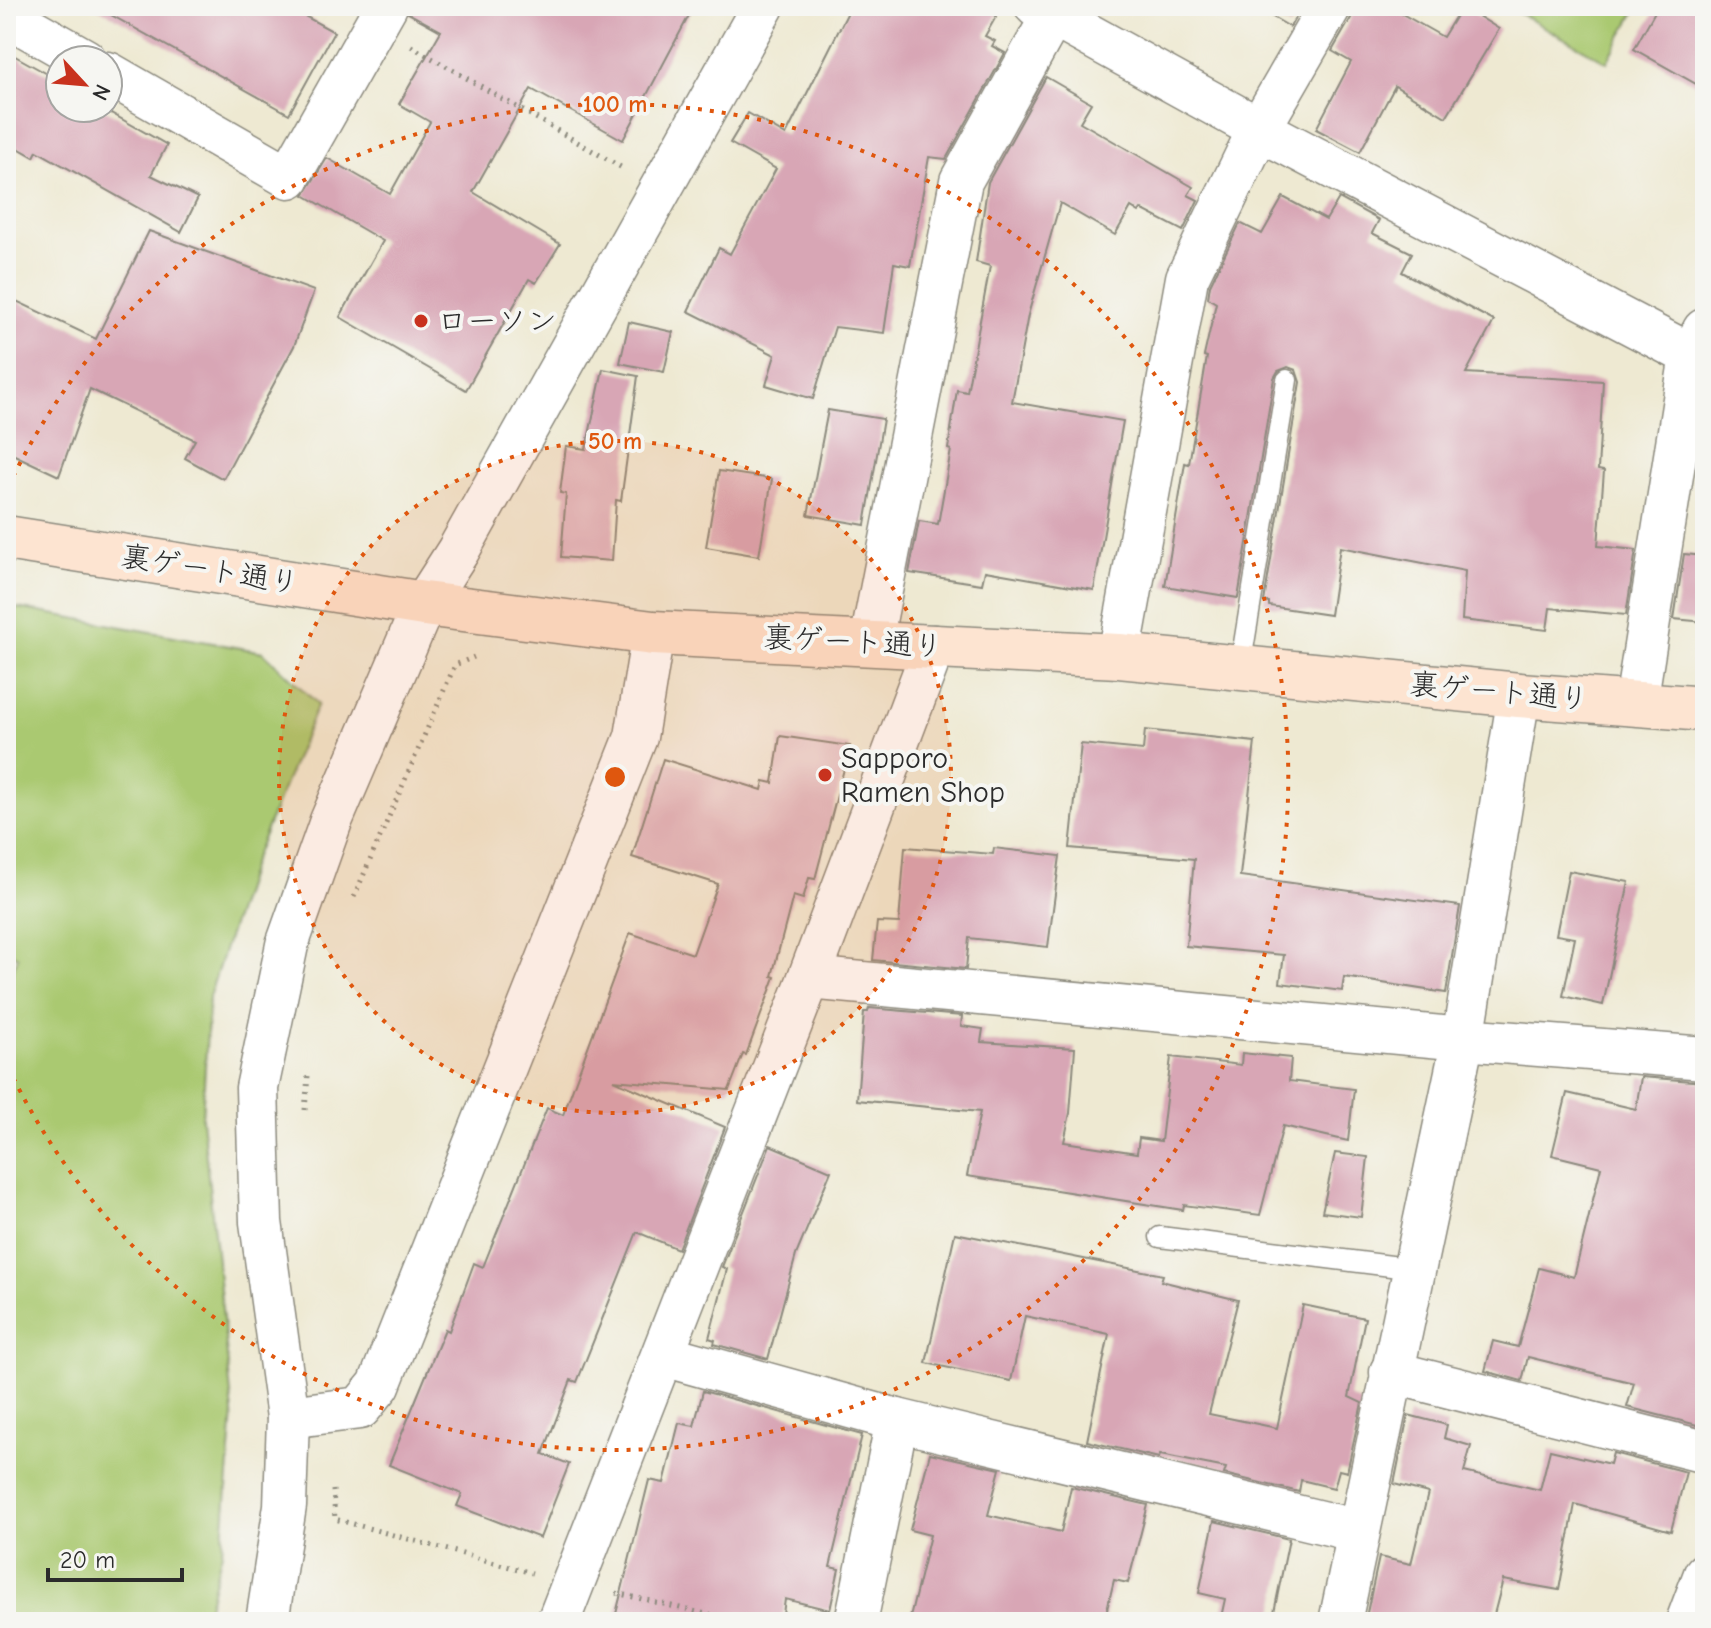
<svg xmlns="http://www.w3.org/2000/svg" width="1711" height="1628" font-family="'Comic Neue','Klee One',sans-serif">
<rect width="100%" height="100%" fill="#f6f6f2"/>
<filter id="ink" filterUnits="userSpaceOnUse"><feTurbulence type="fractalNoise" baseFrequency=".0125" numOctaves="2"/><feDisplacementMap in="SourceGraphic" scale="16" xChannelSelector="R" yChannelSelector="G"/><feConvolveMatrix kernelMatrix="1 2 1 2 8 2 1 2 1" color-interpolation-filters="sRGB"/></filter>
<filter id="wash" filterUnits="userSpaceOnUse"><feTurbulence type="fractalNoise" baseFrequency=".006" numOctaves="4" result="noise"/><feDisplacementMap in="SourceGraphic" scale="32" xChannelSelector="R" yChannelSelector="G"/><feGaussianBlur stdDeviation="1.8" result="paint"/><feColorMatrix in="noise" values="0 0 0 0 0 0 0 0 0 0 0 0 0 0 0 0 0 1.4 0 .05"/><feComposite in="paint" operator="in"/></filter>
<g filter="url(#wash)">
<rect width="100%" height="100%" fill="#eee9d2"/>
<!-- green -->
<g fill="#aac971" stroke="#6a7a4e" stroke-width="2">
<path d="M1506 6H1638L1607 62Z"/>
<path d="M6 606 263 652 318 704 253 861 209 997 202 1119 233 1413 222 1552 204 1622H6V988L18 957 6 951Z"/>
</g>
<g id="blocks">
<!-- building -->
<g fill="#d8a6b5">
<path d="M95 6H299V13L334 32 289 114Z"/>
<path d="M410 6H694L623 140 531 89 473 192 560 244 536 283 529 279 466 390 340 317 383 241 304 195 327 158 390 194 430 122 399 104 441 31 408 13Z"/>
<path d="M851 6H1002L985 36 995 41 992 46 1005 53 946 159 929 157 910 266 894 263 884 333 835 327 813 399 766 385 775 355 688 311 719 248 730 254 776 169 730 143 748 113 786 135Z"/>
<path d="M1254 6H1302L1290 27Z"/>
<path d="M1354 6H1388L1443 37 1462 6 1499 29 1446 117 1395 86 1360 152 1316 129 1351 62 1332 51 1351 18Z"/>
<path d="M1658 6H1705V89L1634 49Z"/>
<path d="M6 51 60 81V108H102L167 145 151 175 198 198 181 232 37 151 34 157 6 141Z"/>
<path d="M1046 77 1091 103 1080 122 1193 187 1188 195 1198 200 1183 231 1141 209 1139 212 1131 207 1115 235 1060 203 1028 315 1012 402 1123 421 1094 590 985 571 982 584 909 573 919 521 938 524 951 450 948 449 957 390 967 392 990 266 976 262 988 182Z"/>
<path d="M1283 197 1326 220 1339 198 1379 220 1372 233 1412 253 1402 272 1494 321 1466 373 1603 381 1598 470 1604 471 1598 546 1636 550 1626 615 1550 608 1547 630 1462 620 1465 571 1340 547 1330 615 1269 606V602H1264L1300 382 1296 370 1288 367 1278 371 1274 378 1238 598 1165 586 1185 463 1189 464 1207 357 1204 356 1216 303 1208 298 1210 285 1240 223 1262 234Z"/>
<path d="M149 231 314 291 294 346 223 479 185 458 195 440 90 389 59 476 6 451V296L96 339Z"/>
<path d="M629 322 673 332 664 372 620 363Z"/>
<path d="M603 369 638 376 621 501 616 500 612 561 561 557 566 494 560 493 566 446 586 449Z"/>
<path d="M828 410 883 419 865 525 808 515Z"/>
<path d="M719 471 772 479 759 556 706 547Z"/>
<path d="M1684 554 1705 556V622L1674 619Z"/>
<path d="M1145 730 1255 742 1240 876 1460 906 1446 993 1344 977 1342 991 1280 983 1284 955 1186 946 1194 859 1070 848 1081 744 1143 750Z"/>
<path d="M780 736 850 746 815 879 809 878 803 899 793 896 772 976 775 977 746 1055 743 1054 729 1090 613 1080 725 1127 678 1249 637 1232 577 1382 571 1380 543 1454 569 1464 540 1538 457 1506 462 1494 389 1465 445 1329 449 1331 474 1263 483 1267 547 1108 563 1115 630 933 693 954 718 884 632 857 663 759 762 790 764 781 773 783Z"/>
<path d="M905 847 993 854 994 848 1060 856 1048 947 969 938 966 969 873 960 877 922 899 923Z"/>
<path d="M1569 871 1629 882 1603 1005 1563 996 1575 938 1556 935Z"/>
<path d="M869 1008 962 1016 961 1026 983 1029 981 1042 1075 1048 1070 1113 1064 1142 1137 1153 1139 1138 1161 1141 1171 1057 1241 1065 1242 1053 1291 1058 1289 1081 1354 1089 1348 1141 1283 1126 1260 1215 1184 1205 1183 1210 967 1176 980 1112 857 1100 864 1012H868Z"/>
<path d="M1641 1077 1705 1082V1427L1627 1407 1634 1383 1528 1357 1522 1381 1485 1371 1493 1341 1518 1347 1539 1268 1574 1277 1601 1167 1552 1155 1567 1093 1636 1109Z"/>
<path d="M770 1145 831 1171 796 1255 768 1359 714 1344 715 1340 709 1338 727 1269 722 1267Z"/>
<path d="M1335 1153 1368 1157 1361 1217 1322 1212Z"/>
<path d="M955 1233 1163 1275 1161 1281 1238 1300 1209 1414 1277 1428 1303 1305 1365 1318 1349 1397 1362 1403 1347 1472 1339 1470 1334 1488 1301 1480 1299 1492 1224 1474 1226 1468 1160 1455 1159 1458 1087 1441 1109 1334 1025 1316 1011 1381 926 1363Z"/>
<path d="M703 1391 862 1435 830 1567 839 1569 830 1610 785 1599 782 1622H614L649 1480 664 1483 679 1423 694 1426Z"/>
<path d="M1408 1415 1447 1425 1444 1438 1471 1446 1464 1472 1540 1490 1550 1450 1610 1464 1613 1453 1686 1472 1671 1531 1575 1504 1559 1590 1503 1580 1492 1622H1365L1379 1557 1411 1564 1428 1493 1394 1484Z"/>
<path d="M930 1453 1000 1469 988 1515 1061 1532 1071 1487 1148 1505 1128 1583 1114 1580 1104 1622H909L930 1535 910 1530Z"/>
<path d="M1214 1521 1289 1539 1272 1622H1220L1225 1599 1199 1593Z"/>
</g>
</g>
</g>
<g filter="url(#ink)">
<use href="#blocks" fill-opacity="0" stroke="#8c8a7e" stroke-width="2"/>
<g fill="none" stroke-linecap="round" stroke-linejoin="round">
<!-- lane casing -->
<g stroke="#8c8a7e" stroke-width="23">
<g id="lane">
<path d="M1240 668 1287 380"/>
<path d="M1160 1237 1415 1269"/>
</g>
</g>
<!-- street casing -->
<g stroke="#8c8a7e" stroke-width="45">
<g id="street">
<path d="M1036 6 1259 129 1691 355 1705 357"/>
<path d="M6 15 85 60"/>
<path d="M108 73 289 177 386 6"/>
<path d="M871 642 961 181 1058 6"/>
<path d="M1119 656 1187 278 1259 129 1330 6"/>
<path d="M1636 703 1691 355 1704 330"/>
<path d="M809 978 1463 1039 1705 1058"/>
<path d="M663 1355 897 1420 1358 1531"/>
<path d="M1391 1372 1705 1452"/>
<path d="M288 1417 360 1408 379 1385 636 737 653 633"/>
<path d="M267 1622 285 1506 288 1417 261 1222 257 1088 287 945 331 821 424 604 458 551 763 6"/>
<path d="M558 1622 809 978 934 646"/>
<path d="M856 1622 897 1420"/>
<path d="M1340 1622 1463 1039 1519 695"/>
<path d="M1687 1622 1705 1574"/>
</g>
</g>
<!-- secondary casing -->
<g stroke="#8c8a7e" stroke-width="47">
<path id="secondary" d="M6 538 424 604 653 633 1119 656 1519 695 1705 709"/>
</g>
<!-- path -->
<g stroke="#8c8a7e" stroke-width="5" stroke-dasharray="2 6" stroke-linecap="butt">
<path d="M411 46 624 169"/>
<path d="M354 897 455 665 474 657"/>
<path d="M305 1110 308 1076"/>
<path d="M333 1490 335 1519 532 1573"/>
<path d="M616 1593 740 1622"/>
</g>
<!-- lane -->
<use href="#lane" stroke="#fff" stroke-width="20"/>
<!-- street -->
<use href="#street" stroke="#fff" stroke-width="42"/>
<!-- secondary -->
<use href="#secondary" stroke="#fde4d1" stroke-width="44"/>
</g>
</g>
<!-- distance rings -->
<circle cx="615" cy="777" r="336" fill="#df570e" fill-opacity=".12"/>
<g fill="none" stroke="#df570e" stroke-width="4" stroke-dasharray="4 8">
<circle cx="615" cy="777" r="336"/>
<path d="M8 487A673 673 0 1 1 8 1067"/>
</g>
<!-- markers -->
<g fill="#c8321e" stroke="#f6f6f2" stroke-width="3">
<circle cx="421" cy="321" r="8"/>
<circle cx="825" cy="775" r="8"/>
</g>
<g text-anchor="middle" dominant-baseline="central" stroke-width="8" stroke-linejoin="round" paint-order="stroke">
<!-- poi labels -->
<g font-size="30" fill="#2b2b2b" stroke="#f6f6f2" text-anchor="start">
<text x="437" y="321">ローソン</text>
<text x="841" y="758">Sapporo<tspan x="841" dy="34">Ramen Shop</tspan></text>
</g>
<!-- street labels -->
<g font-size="30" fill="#2b2b2b" stroke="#f6f6f2">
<text transform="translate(210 570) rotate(9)">裏ゲート通り</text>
<text transform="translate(853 642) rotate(3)">裏ゲート通り</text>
<text transform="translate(1499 692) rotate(5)">裏ゲート通り</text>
</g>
</g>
<circle cx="615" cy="777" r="12" fill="#df570e" stroke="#f6f6f2" stroke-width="4"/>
<g font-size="24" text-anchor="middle" font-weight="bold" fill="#df570e" stroke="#f6f6f2" stroke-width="8" stroke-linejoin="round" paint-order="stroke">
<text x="615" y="112">100 m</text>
<text x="615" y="449">50 m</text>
</g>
<!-- margin -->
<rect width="1711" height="1628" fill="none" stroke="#f6f6f2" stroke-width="32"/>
<!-- north arrow -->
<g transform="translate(84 84) rotate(116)"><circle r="38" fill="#f6f6f2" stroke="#a5a5a2" stroke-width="2"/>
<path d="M0-6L14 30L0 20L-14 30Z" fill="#c8321e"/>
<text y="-12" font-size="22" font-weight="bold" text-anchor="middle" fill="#2b2b2b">N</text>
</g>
<!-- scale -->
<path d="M48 1568v12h134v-12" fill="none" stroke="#2b2b2b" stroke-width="4"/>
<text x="60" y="1568" font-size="24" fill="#2b2b2b" stroke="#f6f6f2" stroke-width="6" paint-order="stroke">20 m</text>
</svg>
